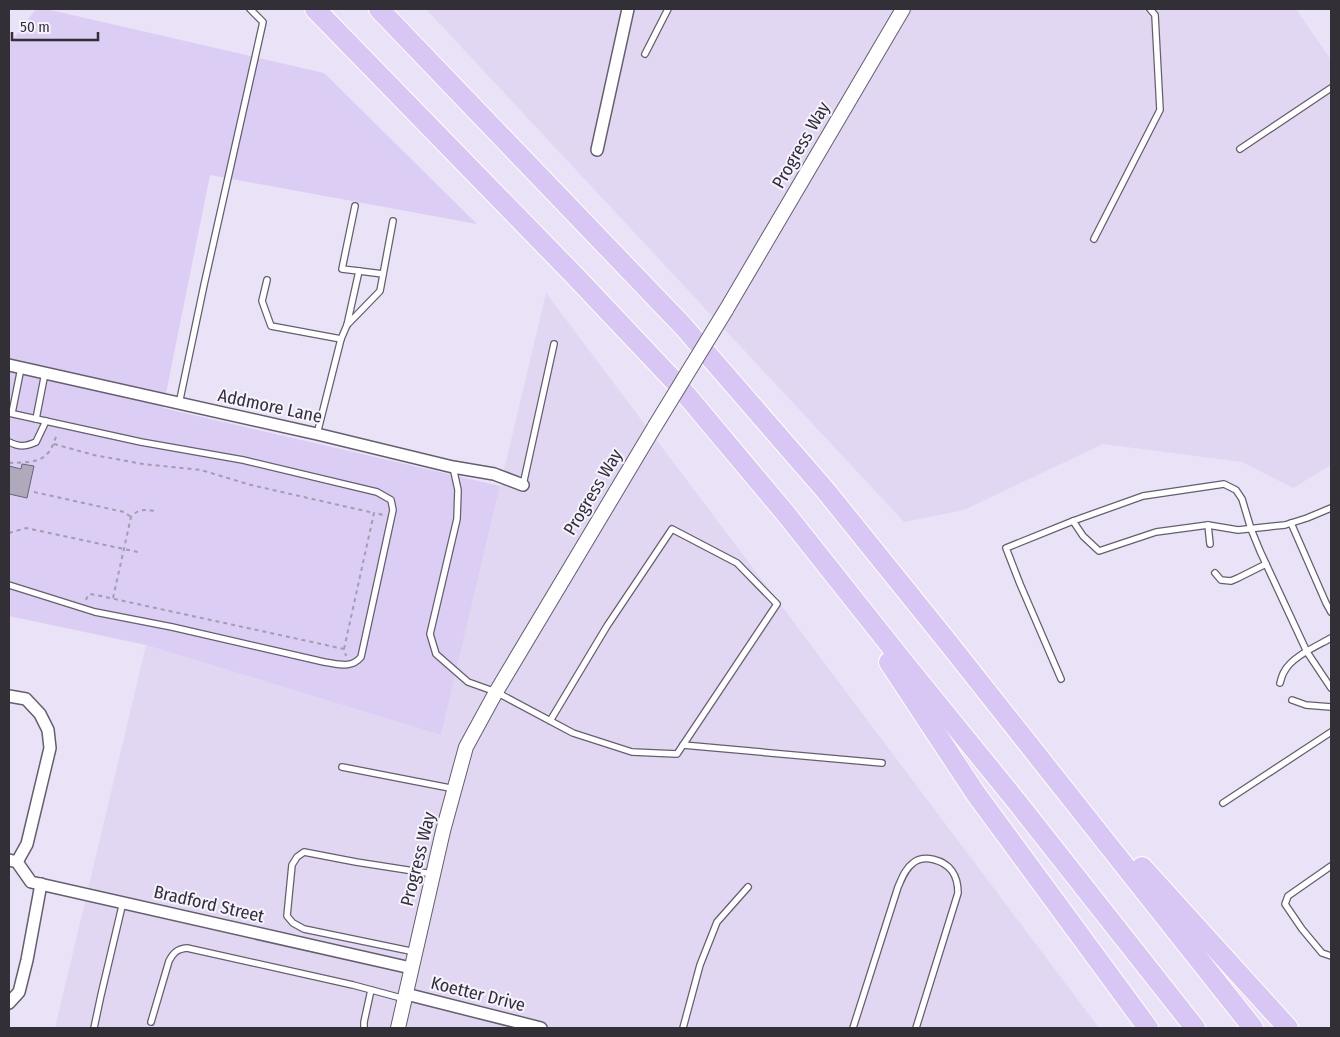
<svg xmlns="http://www.w3.org/2000/svg" width="1340" height="1037" font-family="'Fira Sans Condensed',sans-serif">
<rect width="100%" height="100%" fill="#eae3f7"/>
<!-- built -->
<g fill="#e1d7f2">
<path d="M426 9H1296L1331 60V465L1293 488 1242 462 1103 444 964 510 904 522Z"/>
<path d="M546 293 1099 1028H55L146 645 441 735Z"/>
</g>
<!-- green -->
<path fill="#dbcdf4" d="M36 9H46L324 73 477 224 210 175 163 408 500 486 441 735 146 645 9 616V45Z"/>
<!-- building -->
<path fill="#b0a9bc" stroke="#6b6576" d="M22 464 34 466 27 498 9 494V466L21 469Z"/>
<g fill="none" stroke-linecap="round" stroke-linejoin="round">
<!-- service casing -->
<g stroke="#655e6f" stroke-width="8">
<g id="service">
<path d="M645 54 668 9"/>
<path d="M1240 149 1331 88"/>
<path d="M1094 239 1160 110 1155 15 1150 9"/>
<path d="M359 271 383 274"/>
<path d="M267 280 262 301 271 326 341 339 317 434"/>
<path d="M347 325 359 271 342 269 355 206"/>
<path d="M341 339 347 325 380 291 393 221"/>
<path d="M179 404 204 285 263 22 250 9"/>
<path d="M9 413 141 442 243 460 377 492 391 500 393 510 361 657C351 669 339 664 324 662L172 627 95 612 9 585"/>
<path d="M12 413 21 368"/>
<path d="M36 419 45 373"/>
<path d="M9 442C19 447 25 447 36 442L46 421"/>
<path d="M453 467 458 490 457 519 430 634 436 654 468 682 496 692 573 733 632 752 677 754 777 604 737 563 672 529 607 626 550 721"/>
<path d="M523 485 554 344"/>
<path d="M1073 521 1083 536 1099 551 1156 532 1208 525 1238 530 1285 525 1307 518 1331 508"/>
<path d="M1291 523 1326 603 1331 612"/>
<path d="M1208 525 1210 544"/>
<path d="M1215 573 1221 580 1231 581 1238 578 1266 564"/>
<path d="M1061 679 1020 584 1006 548 1073 521 1143 496 1224 484 1236 490 1242 499 1251 529 1260 551 1307 652 1331 688"/>
<path d="M1280 683C1281 680 1282 675 1284 672 1291 657 1317 646 1331 638"/>
<path d="M1292 700 1306 705 1331 707"/>
<path d="M683 745 882 763"/>
<path d="M342 767 455 789"/>
<path d="M1223 803 1331 732"/>
<path d="M1331 866 1288 896 1285 904 1302 929 1322 953 1331 956"/>
<path d="M415 952 304 929 293 923 287 916 292 865 297 857 304 852 356 862 433 874"/>
<path d="M151 1022 169 961C173 953 177 949 187 948L353 985 405 999"/>
<path d="M94 1028 101 995 123 902"/>
<path d="M364 1028V1022L371 990"/>
<path d="M683 1028 700 965 717 922 748 887"/>
<path d="M853 1028 898 887C902 878 905 869 913 863 924 854 944 860 952 871 957 878 958 885 958 893L916 1028"/>
</g>
</g>
<!-- minor casing -->
<g stroke="#655e6f" stroke-width="14">
<g id="minor">
<path d="M597 150 628 9"/>
<path d="M9 365 317 434 453 467 494 474 523 485"/>
<path d="M9 696 26 699 40 714 48 730 50 748 27 844 17 862"/>
<path d="M9 860 17 862 31 882 411 968"/>
<path d="M406 994 541 1028"/>
<path d="M9 1003 19 992 27 960 41 884"/>
</g>
</g>
<!-- tertiary casing -->
<g stroke="#655e6f" stroke-width="16">
<g id="tertiary">
<path d="M726 310 903 9"/>
<path d="M398 1028 443 831 466 747 496 692 655 426"/>
</g>
</g>
<!-- motorway casing -->
<g stroke="#fff" stroke-width="22">
<g id="motorway">
<path d="M315 9 575 276 678 385 786 514 901 659 1017 802 1195 1028"/>
<path d="M379 9 683 326 826 491 946 640 1253 1028"/>
<path d="M889 662 976 794 1148 1028"/>
<path d="M1142 867 1288 1028"/>
</g>
</g>
<!-- path -->
<g stroke="#a39dad" stroke-width="2" stroke-dasharray="4 4" stroke-linecap="butt">
<path d="M54 444 94 455 143 464 201 470 251 485 374 513"/>
<path d="M9 463C37 462 49 463 57 433"/>
<path d="M34 492 124 512 131 517"/>
<path d="M9 533 26 528 138 552"/>
<path d="M113 598 131 517C138 509 145 509 155 511"/>
<path d="M86 600 88 595 90 594 96 595 344 649 346 656"/>
<path d="M344 649 374 513 384 515"/>
</g>
<!-- service -->
<use href="#service" stroke="#fff" stroke-width="5.5"/>
<!-- minor -->
<use href="#minor" stroke="#fff" stroke-width="11"/>
<!-- tertiary -->
<use href="#tertiary" stroke="#fff" stroke-width="14"/>
<!-- motorway -->
<use href="#motorway" stroke="#d8c7f4" stroke-width="20"/>
<!-- tertiary-bridge casing -->
<g stroke="#655e6f" stroke-width="16" stroke-linecap="butt">
<path id="tertiary-bridge" d="M655 426 726 310"/>
</g>
<!-- tertiary-bridge -->
<use href="#tertiary-bridge" stroke="#fff" stroke-width="14"/>
</g>
<g text-anchor="middle" dominant-baseline="central" stroke-width="4" stroke-linejoin="round" paint-order="stroke">
<!-- street labels -->
<g font-size="18" fill="#322f37" stroke="#f6f2fe">
<text transform="translate(801 145) rotate(-60)">Progress Way</text>
<text transform="translate(270 406) rotate(12)">Addmore Lane</text>
<text transform="translate(593 492) rotate(-59)">Progress Way</text>
<text transform="translate(418 859) rotate(-76)">Progress Way</text>
<text transform="translate(209 904) rotate(13)">Bradford Street</text>
<text transform="translate(478 994) rotate(14)">Koetter Drive</text>
</g>
</g>
<!-- border -->
<rect width="1340" height="1037" fill="none" stroke="#322f37" stroke-width="20"/>
<!-- scale -->
<path d="M12 32v8h86v-8" fill="none" stroke="#322f37" stroke-width="2.5"/>
<text x="20" y="32" font-size="15" fill="#322f37" stroke="#f6f2fe" stroke-width="4" paint-order="stroke">50 m</text>
</svg>
